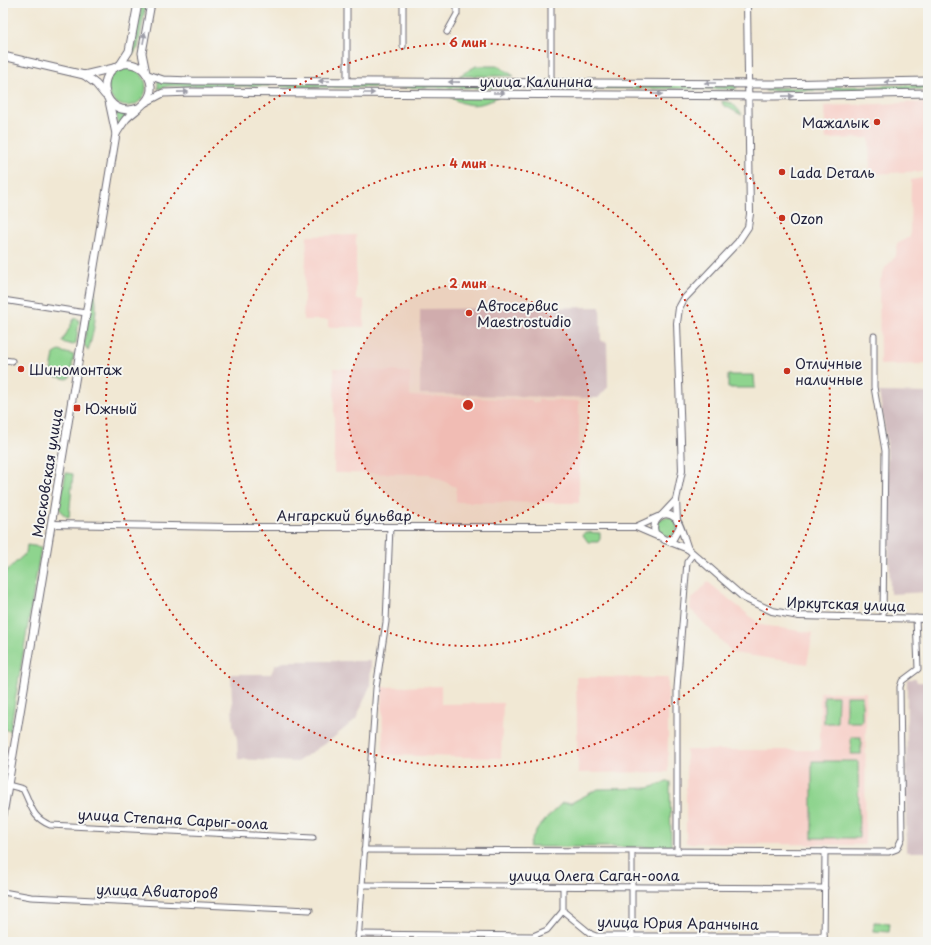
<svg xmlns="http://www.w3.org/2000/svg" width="931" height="945" font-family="'Playpen Sans',sans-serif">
<rect width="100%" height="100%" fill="#f6f6f2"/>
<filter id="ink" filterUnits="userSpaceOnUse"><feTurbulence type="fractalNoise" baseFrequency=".025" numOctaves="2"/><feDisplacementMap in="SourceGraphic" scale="8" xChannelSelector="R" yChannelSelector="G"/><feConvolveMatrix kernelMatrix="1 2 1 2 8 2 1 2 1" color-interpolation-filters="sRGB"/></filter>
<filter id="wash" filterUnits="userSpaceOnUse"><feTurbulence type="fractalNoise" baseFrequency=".012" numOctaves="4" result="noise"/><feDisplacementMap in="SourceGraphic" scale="16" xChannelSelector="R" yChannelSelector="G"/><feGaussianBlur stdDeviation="0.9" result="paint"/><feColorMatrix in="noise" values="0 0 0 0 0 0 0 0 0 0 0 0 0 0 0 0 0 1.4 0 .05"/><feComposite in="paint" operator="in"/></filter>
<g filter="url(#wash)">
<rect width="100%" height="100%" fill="#f1e8d4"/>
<!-- built -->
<g fill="#f7d0c9">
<path d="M928 102V171L870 174 869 138 826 139 824 106Z"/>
<path d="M928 177V364L880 365 879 284 885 268 896 256 897 244 910 237 911 180Z"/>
<path d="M356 235V299L364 300V327H328V320H303L307 236Z"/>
<path d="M334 368 410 372V396L532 400V402L538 403V400L579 401V503L456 502V487L428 474 334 473Z"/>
<path d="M708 582 761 625 813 633 807 664 733 653 690 609 691 600Z"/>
<path d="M576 677 668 678V772L578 773Z"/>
<path d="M441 686V704L503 703 501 758 383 755 382 687Z"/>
<path d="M820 692H866L865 845 686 843V750H820Z"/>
</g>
<!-- industrial -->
<g fill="#d2bec1">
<path d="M600 307 601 341 607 342 608 387 598 398 420 394V309Z"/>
<path d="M879 392 928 393V592L890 594 887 443Z"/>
<path d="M287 661H371L370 686 356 719 333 738 297 762 238 759 237 739 233 725 231 674H271L275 665Z"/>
<path d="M907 679H916L917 682H928V852H906Z"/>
</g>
<!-- green -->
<g fill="#8ed48e" stroke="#587b64">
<path d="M142 3H146L138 48 133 54Z"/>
<path d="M476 66H498L514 76H459Z"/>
<circle cx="127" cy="87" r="19"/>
<path d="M158 80 269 83V86H168L158 89Z"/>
<path d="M281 83 528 84V88L281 87Z"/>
<path d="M538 85H737L736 89 537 88Z"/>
<path d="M928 85V89L765 91 766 88Z"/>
<path d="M499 96C481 107 468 108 450 97Z"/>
<path d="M722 101 732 103 742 114H740L723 105Z"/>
<path d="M116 110 127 113 118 127Z"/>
<path d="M93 288C100 303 93 336 88 351L84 344Z"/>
<path d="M77 318 79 321 76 343 73 345 62 342 74 319Z"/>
<path d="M59 351 74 355 70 377 67 379 54 376 51 371 54 354Z"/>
<path d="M728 375H754L755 388H728Z"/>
<path d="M66 473 73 474 69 518 63 514 59 507Z"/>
<circle cx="667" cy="527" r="10"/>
<path d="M585 532 600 533V539L598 542H588L583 535Z"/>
<path d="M27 545 41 547 40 554 10 731 3 729V574L26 553Z"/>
<path d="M824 696H838L837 723H824Z"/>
<rect x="846" y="696" width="16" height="26"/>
<rect x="851" y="737" width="10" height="17"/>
<path d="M812 761H858L859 838H812Z"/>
<path d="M666 782H670L671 847H529C533 829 550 815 562 803H571L598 789 649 788Z"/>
<path d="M874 922 890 923 889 932 874 931Z"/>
</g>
</g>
<g filter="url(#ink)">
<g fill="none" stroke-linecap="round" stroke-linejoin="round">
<!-- minor casing -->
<g stroke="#6a6771" stroke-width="7">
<g id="minor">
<path d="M403 3V46"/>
<path d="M551 3V83"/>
<path d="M447 32 457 14V3"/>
<path d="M347 82V3"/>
<path d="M3 300 86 313"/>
<path d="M874 336V387L885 451 883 618"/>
<path d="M3 360 12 361"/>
<path d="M8 785 23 789C32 806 31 817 50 825L313 838"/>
<path d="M364 850 889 852 897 849 902 838 900 687 902 681 918 669 916 618"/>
<path d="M677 851V688L687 562 693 554"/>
<path d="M362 885 825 888"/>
<path d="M563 887V911"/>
<path d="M3 892 31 897 310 910"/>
<path d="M358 934 533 936 547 930 563 911 591 934 596 936H824"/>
<path d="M358 942 376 688 386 622 390 527"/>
<path d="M632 942V852"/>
<path d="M824 942 825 851"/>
</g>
</g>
<!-- tertiary casing -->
<g stroke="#6a6771" stroke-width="8">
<g id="tertiary">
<path d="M662 515 676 500"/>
<path d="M677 521 676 500 682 471 677 323 679 308 684 299 738 242 748 227 750 214 747 3"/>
<path d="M51 524 229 527H636L658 517"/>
<path d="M636 527 657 536"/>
<path d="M679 528 673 539 665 540 655 533C651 521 663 508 675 518 680 521 685 542 688 549"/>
<path d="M665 540 688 549 744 598 772 611 799 616 928 619"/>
</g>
</g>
<!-- secondary casing -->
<g stroke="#6a6771" stroke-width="9">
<g id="secondary">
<path d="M3 56 84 75 114 68"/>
<path d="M120 65 129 51 138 3"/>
<path d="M146 73 142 53 151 3"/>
<path d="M84 75 96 84 105 95"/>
<path d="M148 75 163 80 192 81 773 84 928 81"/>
<path d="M146 102 163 93 192 92 774 96 928 93"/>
<path d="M116 134C119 129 122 124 126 119 137 108 156 100 150 81 148 75 146 72 141 68 136 65 130 63 124 64 92 70 103 120 138 108"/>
<path d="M3 815 116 134 109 101"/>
</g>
</g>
<!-- minor -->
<use href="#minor" stroke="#fff" stroke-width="5"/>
<!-- tertiary -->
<use href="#tertiary" stroke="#fff" stroke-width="6"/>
<!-- secondary -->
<use href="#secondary" stroke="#fff" stroke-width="7"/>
</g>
<!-- one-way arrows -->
<defs><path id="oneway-solid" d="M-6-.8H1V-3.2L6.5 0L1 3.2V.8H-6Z"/></defs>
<g fill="#9c9ca7">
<use href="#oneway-solid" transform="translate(144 38) rotate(-80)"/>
<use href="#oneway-solid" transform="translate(324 81) rotate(-180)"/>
<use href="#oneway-solid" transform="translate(454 82) rotate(-179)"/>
<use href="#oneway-solid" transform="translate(890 82) rotate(179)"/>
<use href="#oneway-solid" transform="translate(710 83) rotate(-180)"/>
<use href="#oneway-solid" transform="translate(183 92) rotate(-1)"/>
<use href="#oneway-solid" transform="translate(369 93)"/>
<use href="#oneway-solid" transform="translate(499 93)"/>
<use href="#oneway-solid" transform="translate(657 94)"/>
<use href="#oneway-solid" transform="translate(788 96) rotate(-1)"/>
</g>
</g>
<!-- distance rings -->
<circle cx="468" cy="405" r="121" fill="#c8321e" fill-opacity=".12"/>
<g fill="none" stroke="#c8321e" stroke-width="2" stroke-dasharray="2 4">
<circle cx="468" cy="405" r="121"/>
<circle cx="468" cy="405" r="241"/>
<circle cx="468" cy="405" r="362"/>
</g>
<!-- markers -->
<g fill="#c8321e" stroke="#f6f6f2" stroke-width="1.5">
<circle cx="877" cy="122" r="4"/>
<circle cx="782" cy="172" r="4"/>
<circle cx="782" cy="218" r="4"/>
<circle cx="469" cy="313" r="4"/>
<circle cx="21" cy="369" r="4"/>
<circle cx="787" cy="371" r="4"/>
<rect x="73" y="404" width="8" height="8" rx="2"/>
</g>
<g text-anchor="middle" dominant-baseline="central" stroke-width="4" stroke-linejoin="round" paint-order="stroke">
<!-- street labels -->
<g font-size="14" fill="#22223b" stroke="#f6f6f2">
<text x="536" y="81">улица Калинина</text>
<text transform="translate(47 473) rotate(-81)">Московская улица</text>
<text x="344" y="515">Ангарский бульвар</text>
<text transform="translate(846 604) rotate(2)">Иркутская улица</text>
<text transform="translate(173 819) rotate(3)">улица Степана Сарыг-оола</text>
<text x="594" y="875">улица Олега Саган-оола</text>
<text transform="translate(157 891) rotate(2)">улица Авиаторов</text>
<text transform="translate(678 923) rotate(1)">улица Юрия Аранчына</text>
</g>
<!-- poi labels -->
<g font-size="14" fill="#22223b" stroke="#f6f6f2" text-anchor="start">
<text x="869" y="122" text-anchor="end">Мажалык</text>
<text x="790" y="172">Lada Dеталь</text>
<text x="790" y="218">Ozon</text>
<text x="477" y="305">Автосервис<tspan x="477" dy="16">Maestrostudio</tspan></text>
<text x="795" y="363">Отличные<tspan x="795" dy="16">наличные</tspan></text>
<text x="29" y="369">Шиномонтаж</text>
<text x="85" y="408">Южный</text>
</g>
</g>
<circle cx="468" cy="405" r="6" fill="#c8321e" stroke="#f6f6f2" stroke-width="2"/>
<g font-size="12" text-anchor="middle" font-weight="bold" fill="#c8321e" stroke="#f6f6f2" stroke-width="4" stroke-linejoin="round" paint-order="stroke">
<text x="468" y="47">6 мин</text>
<text x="468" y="168">4 мин</text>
<text x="468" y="288">2 мин</text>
</g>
<!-- margin -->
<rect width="931" height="945" fill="none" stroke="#f6f6f2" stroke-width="16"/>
</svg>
